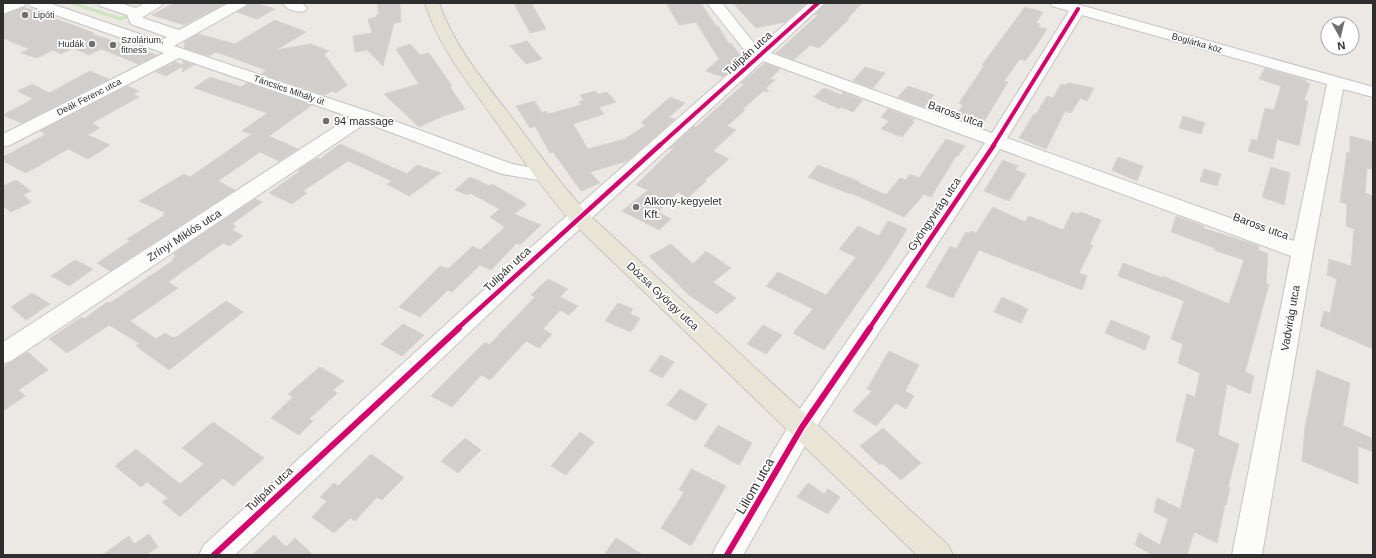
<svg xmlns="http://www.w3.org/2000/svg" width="1376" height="558" font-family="Arial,sans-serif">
<rect width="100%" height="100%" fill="#ece8e4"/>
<!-- green -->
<path fill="#cee6be" d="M67 3H77L120 17 126 14 130 17 121 21Z"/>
<!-- building -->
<g fill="#d1cecb" stroke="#d7d4d0">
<path d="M174 3H226L184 25 152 15Z"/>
<path d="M248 3H256L275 9 257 19 237 12 246 7Z"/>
<path d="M377 3H400L401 22 394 23 383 66 367 50 355 52 353 36 372 33 368 19 377 17 376 15 379 14Z"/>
<path d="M514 3H531L546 29 530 33Z"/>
<path d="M666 3H701L716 26H718L729 44 731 43 743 59 723 77 706 71 719 59 696 22 679 25Z"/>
<path d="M733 3H807L785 22 756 28Z"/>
<path d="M826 3H862L848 18 849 19 819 48 810 45 794 60 776 53 819 14 814 15Z"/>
<path d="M24 7 94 33 92 34 157 55 138 64 101 49 89 55 73 48 61 54 53 50 37 58 21 53 29 49 3 38V15Z"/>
<path d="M1025 7 1043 12 1036 23 1040 24 1038 27 1047 29 1034 49 1025 61 1020 59 1004 81 1008 82 982 125 955 116 963 105 959 103 984 66 982 65Z"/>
<path d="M275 20 306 32 276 50 311 44 329 51 324 54 347 85 336 93 332 91 325 95 261 74 266 70 216 52 209 56 184 48 185 41 198 34 235 44Z"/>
<path d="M527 41 542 59 526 64 510 46Z"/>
<path d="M410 44 420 55 429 53 452 86 450 87 465 109 443 116 419 127 384 94 419 84 396 49Z"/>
<path d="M183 61 194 65 182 72 183 66 166 76 156 72 175 62 183 65Z"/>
<path d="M765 63 780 69 770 79 775 80 766 88 769 92 763 91 743 109 745 110 727 126 736 130 713 151 729 159 705 180 706 181 688 198 678 192 658 212 671 219 659 230 622 211 648 190 636 185 675 147 669 149 694 126 696 127 744 84 741 83Z"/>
<path d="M865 67 885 73 873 88 853 81Z"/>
<path d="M1265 68 1306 80 1305 82 1310 84 1304 100 1308 101 1299 146 1277 139 1273 159 1248 151 1252 139 1257 141 1265 108 1274 110 1281 86 1259 79Z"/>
<path d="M90 71 109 79 22 123 3 115 33 99 18 91 32 84 49 93Z"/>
<path d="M210 77 241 87 247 83 312 105 269 136 298 149 279 161 260 152 218 181 235 190 110 271 97 263 130 241 127 239 165 215 163 214 166 213 139 201 184 174 190 177 252 134 242 131 267 113 194 88Z"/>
<path d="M1068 83 1094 88 1087 101 1080 98 1071 113 1065 111 1046 149 1019 138 1034 114H1036L1047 96 1053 98 1061 84 1066 85Z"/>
<path d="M127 86 139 91 133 94 139 97 92 123 100 128 88 135 110 145 88 159 68 149 26 173 3 161V157L46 134 40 131Z"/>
<path d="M908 86 934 95 924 107 898 97Z"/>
<path d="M824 88 841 95 843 92 863 100 853 112 841 107 839 109 814 97Z"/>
<path d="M595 91 598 94 607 92 616 102 599 107 604 114 573 124 588 149 625 139 646 125 641 123 670 97 685 103 669 117 675 119 627 161 590 172 600 183 581 191 553 152 550 153 535 126 530 128 516 106 535 101 542 113 546 111 548 114 581 105 579 102 584 100 580 95Z"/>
<path d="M888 109 914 119 912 121 914 122 902 137 881 129 889 121 881 117Z"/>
<path d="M1183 116 1205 123 1201 134 1179 128Z"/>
<path d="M1350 136 1373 142V170L1367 168 1365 193 1373 196V349L1320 326 1324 311 1330 313 1337 279 1327 275 1329 259 1351 266 1354 229 1346 226 1347 204 1340 202 1347 152 1350 153Z"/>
<path d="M946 139 965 146 958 156H956L931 197 924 194 904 217 851 193 850 194 808 177 818 165 860 182 859 183 886 195 900 178 906 180 910 174 919 178Z"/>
<path d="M340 144 407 174 417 165 441 173 409 196 387 184 392 181 348 161 303 191 307 193 292 204 269 193 300 171 298 170 317 158 320 159Z"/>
<path d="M1118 157 1143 166 1137 181 1112 170Z"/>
<path d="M1003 160 1018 166 1015 170 1026 174 1009 201 984 191Z"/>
<path d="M1271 167 1290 173 1284 205 1262 197Z"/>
<path d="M1204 169 1221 174 1217 186 1200 181Z"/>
<path d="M470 177 490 186 492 184 527 204 514 214 541 225 520 245 517 243 491 270 480 265 452 292 448 290 420 317 399 307 440 266 448 269 473 246 480 250 505 227 490 217 500 209 470 193 467 195 455 190Z"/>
<path d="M16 180 31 191 23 195 31 202 11 212 3 206V186Z"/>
<path d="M255 199 262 202 232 224 236 226 232 230 243 236 229 246 223 243 168 282 178 288 130 321 156 339 165 333 173 338 178 336 226 301 243 312 169 370 136 346 139 343 109 325 67 353 49 339 82 317 84 319 107 302 110 303 174 260 172 259 176 256 173 254Z"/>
<path d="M993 207 1025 222 1029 216 1063 230 1072 212 1078 214 1080 212 1101 220 1090 244 1093 245 1079 273 1087 276 1082 290 979 250 953 298 926 287 950 246 956 249 966 232 969 233 971 231 976 233Z"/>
<path d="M1176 216 1204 226 1203 228 1259 246 1258 250 1268 254 1266 284H1269L1245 372 1254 376 1250 394 1227 384 1218 435 1239 444 1228 487 1230 488 1226 505 1225 504 1217 543 1194 532 1187 555H1152L1135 545 1139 533 1160 545 1168 519 1154 512 1157 498 1180 509 1195 449 1176 441 1187 394 1195 397 1200 373 1178 363 1183 344 1171 339 1184 301 1118 276 1123 263 1163 278V276L1229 304 1244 260 1214 250 1215 248 1171 232Z"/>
<path d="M888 221 907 229 886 263 824 350 793 333 813 309 766 286 778 272 826 295 856 257 839 249 858 226 879 236Z"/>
<path d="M671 244 693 264 706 251 731 268 713 282 736 298 717 314 689 295 649 256Z"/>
<path d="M75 260 93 269 69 286 51 276Z"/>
<path d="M548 279 568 289 560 297 578 306 569 315 560 310 543 329 552 334 539 348 526 341 490 380 481 375 452 407 431 396 485 342 489 345 535 297 531 295Z"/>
<path d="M32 293 50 304 26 320 11 307Z"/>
<path d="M1002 297 1028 309 1021 323 994 312Z"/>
<path d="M618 303 633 309 630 314 640 318 631 332 605 321Z"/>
<path d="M1111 320 1150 336 1145 350 1105 333Z"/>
<path d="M403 324 424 335 402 356 381 344Z"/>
<path d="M763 325 782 335 766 354 747 344Z"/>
<path d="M889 351 919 365 905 391 914 396 906 409 896 403 876 426 853 411 872 391 867 389Z"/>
<path d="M28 352 48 370 18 390 25 396 3 411V367Z"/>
<path d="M661 355 674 362 662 378 649 371Z"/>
<path d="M320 367 344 381 333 390 337 393 309 419 313 421 299 435 271 418 293 397 288 394Z"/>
<path d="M1317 370 1350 383 1343 425 1373 439V452L1358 446V484L1302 461 1305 427Z"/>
<path d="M680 389 707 404 696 421 667 405Z"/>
<path d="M213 422 264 458 233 486 223 478 180 517 162 502 168 498 147 482 141 487 115 466 136 449 180 484 204 464 182 448Z"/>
<path d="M718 425 752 443 739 465 704 446Z"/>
<path d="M883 428 921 463 901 480 882 463 880 465 860 446Z"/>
<path d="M580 432 594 442 566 475 551 466Z"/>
<path d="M465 438 481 450 458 473 441 461Z"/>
<path d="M371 454 404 478 382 500 377 497 355 521 350 518 334 533 312 517 327 501 320 497 334 483 338 486Z"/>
<path d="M691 469 726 486 691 546 661 528 684 492 679 490Z"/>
<path d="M808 483 824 494 828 489 840 497 828 514 797 497Z"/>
<path d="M149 534 158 547 146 555H102L129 536 134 544Z"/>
<path d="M274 535 286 547 295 538 313 555H252Z"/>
<path d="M616 538 643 555H604Z"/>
</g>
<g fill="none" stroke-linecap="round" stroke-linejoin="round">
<!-- minor casing -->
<g stroke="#c5c4c5" stroke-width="2">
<g id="minor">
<path d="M7 3H26L24 6 3 14V5Z"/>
<path d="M28 3H49L160 41 167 37 131 24 127 15 100 6 98 3H120L136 8 145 3H163L161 6 143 17V18L179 30 229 3H247L245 6 174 46 370 112 512 164 550 171 553 175 550 179 543 181 502 174 366 123 11 361 3 364V342L350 117 179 58 10 145 3 147V134L164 53 30 6Z"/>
<path d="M283 3H302L307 8 305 11C297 13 287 10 283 3Z"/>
<path d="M707 3H722L758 48 809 3H825L771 53 992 133 1069 11 1052 6 1050 3H1073L1373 87V97L1343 89 1313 252 1262 555H1232L1291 256 1000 149 811 435 743 555H712L717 545 793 419 985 143 763 61 536 269 235 555H199L204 545 520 257 749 56ZM1082 15 1327 84 1294 241 1007 138Z"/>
</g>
</g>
<!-- major casing -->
<g stroke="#c6c5c4" stroke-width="2">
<path id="major" d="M425 3H439C454 45 480 77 507 111 533 146 557 180 586 212L948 545 953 555H917L572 222C543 190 520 155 495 120 468 82 439 48 425 3Z"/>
</g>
<!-- minor -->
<use href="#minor" fill="#fcfcfb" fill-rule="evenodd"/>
<!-- major -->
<use href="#major" fill="#e8e4d6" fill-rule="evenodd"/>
<!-- cycleway-far2 casing -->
<g stroke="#fff" stroke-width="6">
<g id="cycleway-far2">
<path d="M659 146 818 3"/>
<path d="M993 146 1078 9"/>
</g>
</g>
<!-- cycleway-far1 casing -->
<g stroke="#fff" stroke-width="7">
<g id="cycleway-far1">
<path d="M457 329 660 145"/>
<path d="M869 329 994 145"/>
</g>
</g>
<!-- cycleway casing -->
<g stroke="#fff" stroke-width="8">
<g id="cycleway">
<path d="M214 555 459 328"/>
<path d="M727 555 802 427 870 328"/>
</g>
</g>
<!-- cycleway-far2 -->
<use href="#cycleway-far2" stroke="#d6006c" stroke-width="4"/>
<!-- cycleway-far1 -->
<use href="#cycleway-far1" stroke="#d6006c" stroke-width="4.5"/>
<!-- cycleway -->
<use href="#cycleway" stroke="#d6006c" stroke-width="6"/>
</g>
<!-- markers -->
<g fill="#706f6e" stroke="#fff" stroke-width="1.5">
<circle cx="25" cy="15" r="4"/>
<circle cx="92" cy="44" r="4"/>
<circle cx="113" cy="45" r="4"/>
<circle cx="326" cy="121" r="4"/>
<circle cx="636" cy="207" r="4"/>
</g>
<g text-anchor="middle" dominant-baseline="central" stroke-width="3.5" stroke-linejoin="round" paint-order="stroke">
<!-- far-poi labels -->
<g font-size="9" fill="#2e2e2e" stroke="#fff" text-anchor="start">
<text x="33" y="15">Lipóti</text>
<text x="121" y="40">Szolárium,<tspan x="121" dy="10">fitness</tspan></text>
<text x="84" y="44" text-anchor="end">Hudák</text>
</g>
<!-- far-street labels -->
<g font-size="9" fill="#2e2e2e" stroke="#fff">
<text transform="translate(1197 43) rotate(16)">Boglárka köz</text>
<text transform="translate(289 90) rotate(19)">Táncsics Mihály út</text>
<text transform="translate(89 97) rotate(-27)">Deák Ferenc utca</text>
</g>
<!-- street labels -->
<g font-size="11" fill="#2e2e2e" stroke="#fff">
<text transform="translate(748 53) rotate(-42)">Tulipán utca</text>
<text transform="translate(956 114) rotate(20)">Baross utca</text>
<text transform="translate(934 214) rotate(-56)">Gyöngyvirág utca</text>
<text transform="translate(1261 226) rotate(20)">Baross utca</text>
<text transform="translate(184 235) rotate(-33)">Zrínyi Miklós utca</text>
<text transform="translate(507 269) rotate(-43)">Tulipán utca</text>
<text transform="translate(663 296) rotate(43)">Dózsa György utca</text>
<text transform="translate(1290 318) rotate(-80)">Vadvirág utca</text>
<text transform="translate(269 489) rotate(-43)">Tulipán utca</text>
</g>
<!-- poi labels -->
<g font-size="11" fill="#2e2e2e" stroke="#fff" text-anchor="start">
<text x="334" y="121">94 massage</text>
<text x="644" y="201">Alkony-kegyelet<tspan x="644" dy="13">Kft.</tspan></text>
</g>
<!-- near-street labels -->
<g font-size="13" fill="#2e2e2e" stroke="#fff">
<text transform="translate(755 486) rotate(-60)">Liliom utca</text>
</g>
</g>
<!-- border -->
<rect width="1376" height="558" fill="none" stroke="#2e2e2e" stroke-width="8"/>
<!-- north arrow -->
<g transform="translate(1340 36) rotate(172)"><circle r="19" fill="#ffffff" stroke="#ababab"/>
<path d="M0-3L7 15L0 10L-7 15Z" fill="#706f6e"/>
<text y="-6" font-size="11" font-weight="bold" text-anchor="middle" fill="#2e2e2e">N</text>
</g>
</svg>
